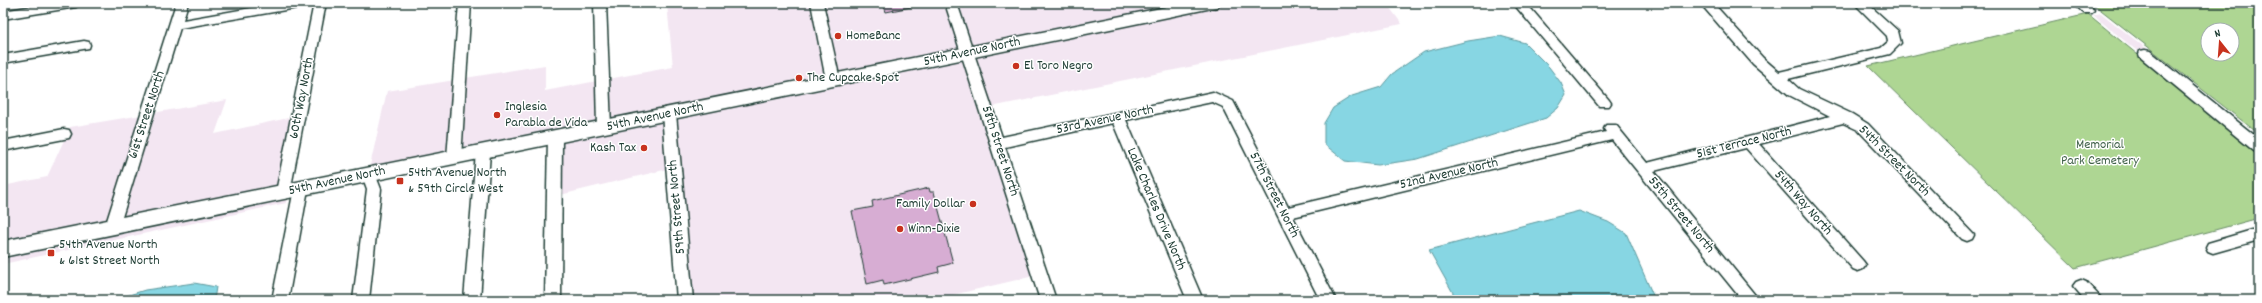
<svg xmlns="http://www.w3.org/2000/svg" width="2262" height="303" font-family="Dekko,sans-serif">
<rect width="100%" height="100%" fill="#fff"/>
<filter id="ink" filterUnits="userSpaceOnUse"><feTurbulence type="fractalNoise" baseFrequency=".025" numOctaves="2"/><feDisplacementMap in="SourceGraphic" scale="8" xChannelSelector="R" yChannelSelector="G"/><feConvolveMatrix kernelMatrix="1 2 1 2 8 2 1 2 1" color-interpolation-filters="sRGB"/></filter>
<g filter="url(#ink)">
<!-- built -->
<g fill="#f3e6f2">
<path d="M673 3H813L828 78 609 122 608 79 673 67 667 4Z"/>
<path d="M823 3H947L963 50 837 76Z"/>
<path d="M956 3H1195L972 48Z"/>
<path d="M1229 3H1386L1402 24 991 107 975 55Z"/>
<path d="M2101 13 2259 137V142L2144 50 2137 51 2093 15Z"/>
<path d="M965 57 1034 276 931 300H691L675 117Z"/>
<path d="M545 65V91L597 81 598 124 460 152 465 78Z"/>
<path d="M455 80 449 155 369 170 387 91Z"/>
<path d="M227 100 215 134 293 117 278 189 119 222 153 113Z"/>
<path d="M142 115 107 224 3 245V186L47 177 65 138 68 137 70 127Z"/>
<path d="M664 119 668 169 560 195V140Z"/>
<path d="M287 196 286 203 3 264V254Z"/>
</g>
<!-- green -->
<g fill="#aed693" stroke="#668a64" fill-rule="evenodd">
<path d="M2092 3H2259V134ZM2208 30H2232V54H2208Z"/>
<path d="M2088 14 2259 154V218L2075 268 1868 66Z"/>
</g>
<!-- water -->
<g fill="#87d6e3" stroke="#5d999d">
<path d="M1500 36 1525 43 1549 67 1561 83 1566 95 1558 108 1546 118 1418 159 1378 165 1345 161 1324 144V123L1333 108 1352 96 1381 87 1392 74 1424 52 1468 41Z"/>
<path d="M1579 211 1608 222 1626 233 1655 300H1457L1429 250Z"/>
<path d="M194 283 216 287 214 300H113L145 290Z"/>
</g>
<!-- building -->
<g fill="#d7add3" stroke="#1f3d34">
<path d="M883 3H910L911 7 886 12Z"/>
<path d="M929 188 930 192H934L953 263 938 267 939 272 884 285 883 280 867 284 852 211 873 207 872 201Z"/>
</g>
<g fill="none" stroke-linecap="round" stroke-linejoin="round">
<!-- minor casing -->
<g stroke="#1f3d34" stroke-width="3">
<g id="minor">
<path d="M51 3H82L76 7 3 19V11Z"/>
<path d="M176 3H188L183 20 279 3H309L303 7 180 28 119 227 117 231 112 233 107 231 105 227Z"/>
<path d="M314 3H326L290 192 288 196 283 197 278 196 276 192Z"/>
<path d="M459 3H471L461 158 459 162H449L447 158Z"/>
<path d="M594 3H606L611 127 609 130H599L597 127Z"/>
<path d="M811 3H823L840 80 838 83 833 85 826 80Z"/>
<path d="M945 3H957L1002 137 1213 92 1233 101 1288 207 1606 132 1604 129 1606 125H1616L1647 163 1830 116 1789 95 1753 64 1700 3H1713L1763 58 1779 72 1881 48 1888 42 1887 36 1854 3H1867L1898 31 1901 43 1890 54 1788 79 1799 89 1852 114 1868 124 1974 235 1972 239 1967 241 1962 239 1858 130 1843 123 1759 144 1863 261 1866 265 1863 269 1858 271 1853 269 1746 148 1654 171 1759 300H1742L1612 140 1293 217 1336 300H1320L1223 107 1212 102 1126 120 1203 300H1187L1113 123 1005 147 1056 300H1040Z"/>
<path d="M1513 3H1526L1609 100 1611 103 1609 106H1599Z"/>
<path d="M2073 3H2087L2094 10 2092 13H2084Z"/>
<path d="M84 41 89 42 90 45 89 48 3 63V55Z"/>
<path d="M2145 50 2150 51 2259 139V152L2254 151 2140 57 2139 54 2140 51Z"/>
<path d="M669 109 674 111 676 114 693 300H677L662 114 664 111Z"/>
<path d="M64 129 69 130 71 134 69 138 3 151V141Z"/>
<path d="M555 132 560 133 562 137 561 300H545L548 137 550 133Z"/>
<path d="M483 147 488 148 490 152 480 300H464L476 152 478 148Z"/>
<path d="M369 170 374 171 381 189 369 300H353L367 189 362 175 364 171Z"/>
<path d="M301 184 306 185 308 189 288 300H272L294 189 296 185Z"/>
<path d="M2259 228V240L2213 253 2208 251 2206 247 2208 243Z"/>
<path d="M2081 280 2086 282 2103 300H2085L2073 286 2076 282Z"/>
</g>
</g>
<!-- major casing -->
<g stroke="#1f3d34" stroke-width="3">
<path id="major" d="M1186 3H1220L1218 7 1212 8 3 257V241Z"/>
</g>
<!-- minor -->
<use href="#minor" fill="#fff" fill-rule="evenodd"/>
<!-- major -->
<use href="#major" fill="#fff" fill-rule="evenodd"/>
</g>
</g>
<!-- markers -->
<g fill="#c8321e" stroke="#fff" stroke-width="1.5">
<circle cx="838" cy="36" r="4"/>
<circle cx="1016" cy="66" r="4"/>
<circle cx="799" cy="78" r="4"/>
<circle cx="497" cy="115" r="4"/>
<circle cx="644" cy="148" r="4"/>
<rect x="396" y="177" width="8" height="8" rx="2"/>
<circle cx="973" cy="204" r="4"/>
<circle cx="900" cy="229" r="4"/>
<rect x="47" y="249" width="8" height="8" rx="2"/>
</g>
<g text-anchor="middle" dominant-baseline="central" stroke-width="3" stroke-linejoin="round" paint-order="stroke">
<!-- poi labels -->
<g font-size="14" fill="#1f3d34" stroke="#fff" text-anchor="start">
<text x="846" y="36">HomeBanc</text>
<text x="1024" y="66">El Toro Negro</text>
<text x="807" y="78">The Cupcake Spot</text>
<text x="505" y="107">Inglesia<tspan x="505" dy="16">Parabla de Vida</tspan></text>
<text x="636" y="148" text-anchor="end">Kash Tax</text>
<text x="408" y="173">54th Avenue North<tspan x="408" dy="16">&amp; 59th Circle West</tspan></text>
<text x="965" y="204" text-anchor="end">Family Dollar</text>
<text x="908" y="229">Winn-Dixie</text>
<text x="59" y="245">54th Avenue North<tspan x="59" dy="16">&amp; 61st Street North</tspan></text>
</g>
<!-- street labels -->
<g font-size="14" fill="#1f3d34" stroke="#fff">
<text transform="translate(972 52) rotate(-12)">54th Avenue North</text>
<text transform="translate(302 98) rotate(-79)">60th Way North</text>
<text transform="translate(147 115) rotate(-72)">61st Street North</text>
<text transform="translate(655 117) rotate(-12)">54th Avenue North</text>
<text transform="translate(1105 120) rotate(-12)">53rd Avenue North</text>
<text transform="translate(1744 143) rotate(-14)">51st Terrace North</text>
<text transform="translate(1000 151) rotate(72)">58th Street North</text>
<text transform="translate(1894 161) rotate(45)">54th Street North</text>
<text transform="translate(1449 174) rotate(-13)">52nd Avenue North</text>
<text transform="translate(337 181) rotate(-12)">54th Avenue North</text>
<text transform="translate(1274 195) rotate(63)">57th Street North</text>
<text transform="translate(1803 203) rotate(49)">54th Way North</text>
<text transform="translate(677 207) rotate(-95)">59th Street North</text>
<text transform="translate(1156 209) rotate(67)">Lake Charles Drive North</text>
<text transform="translate(1681 215) rotate(50)">55th Street North</text>
</g>
<!-- park labels -->
<g font-size="14" fill="#43634c" stroke="#fff">
<text x="2100" y="145">Memorial<tspan x="2100" dy="16">Park Cemetery</tspan></text>
</g>
</g>
<!-- margin -->
<rect width="2262" height="303" fill="none" stroke="#fff" stroke-width="16"/>
<rect x="8" y="8" width="2246" height="287" fill="none" stroke="#1f3d34" stroke-width="1.5" filter="url(#ink)"/>
<!-- north arrow -->
<g transform="translate(2220 42) rotate(343)"><circle r="19" fill="#ffffff" stroke="#a5b1ae"/>
<path d="M0-3L7 15L0 10L-7 15Z" fill="#c8321e"/>
<text y="-6" font-size="11" font-weight="bold" text-anchor="middle" fill="#1f3d34">N</text>
</g>
</svg>
